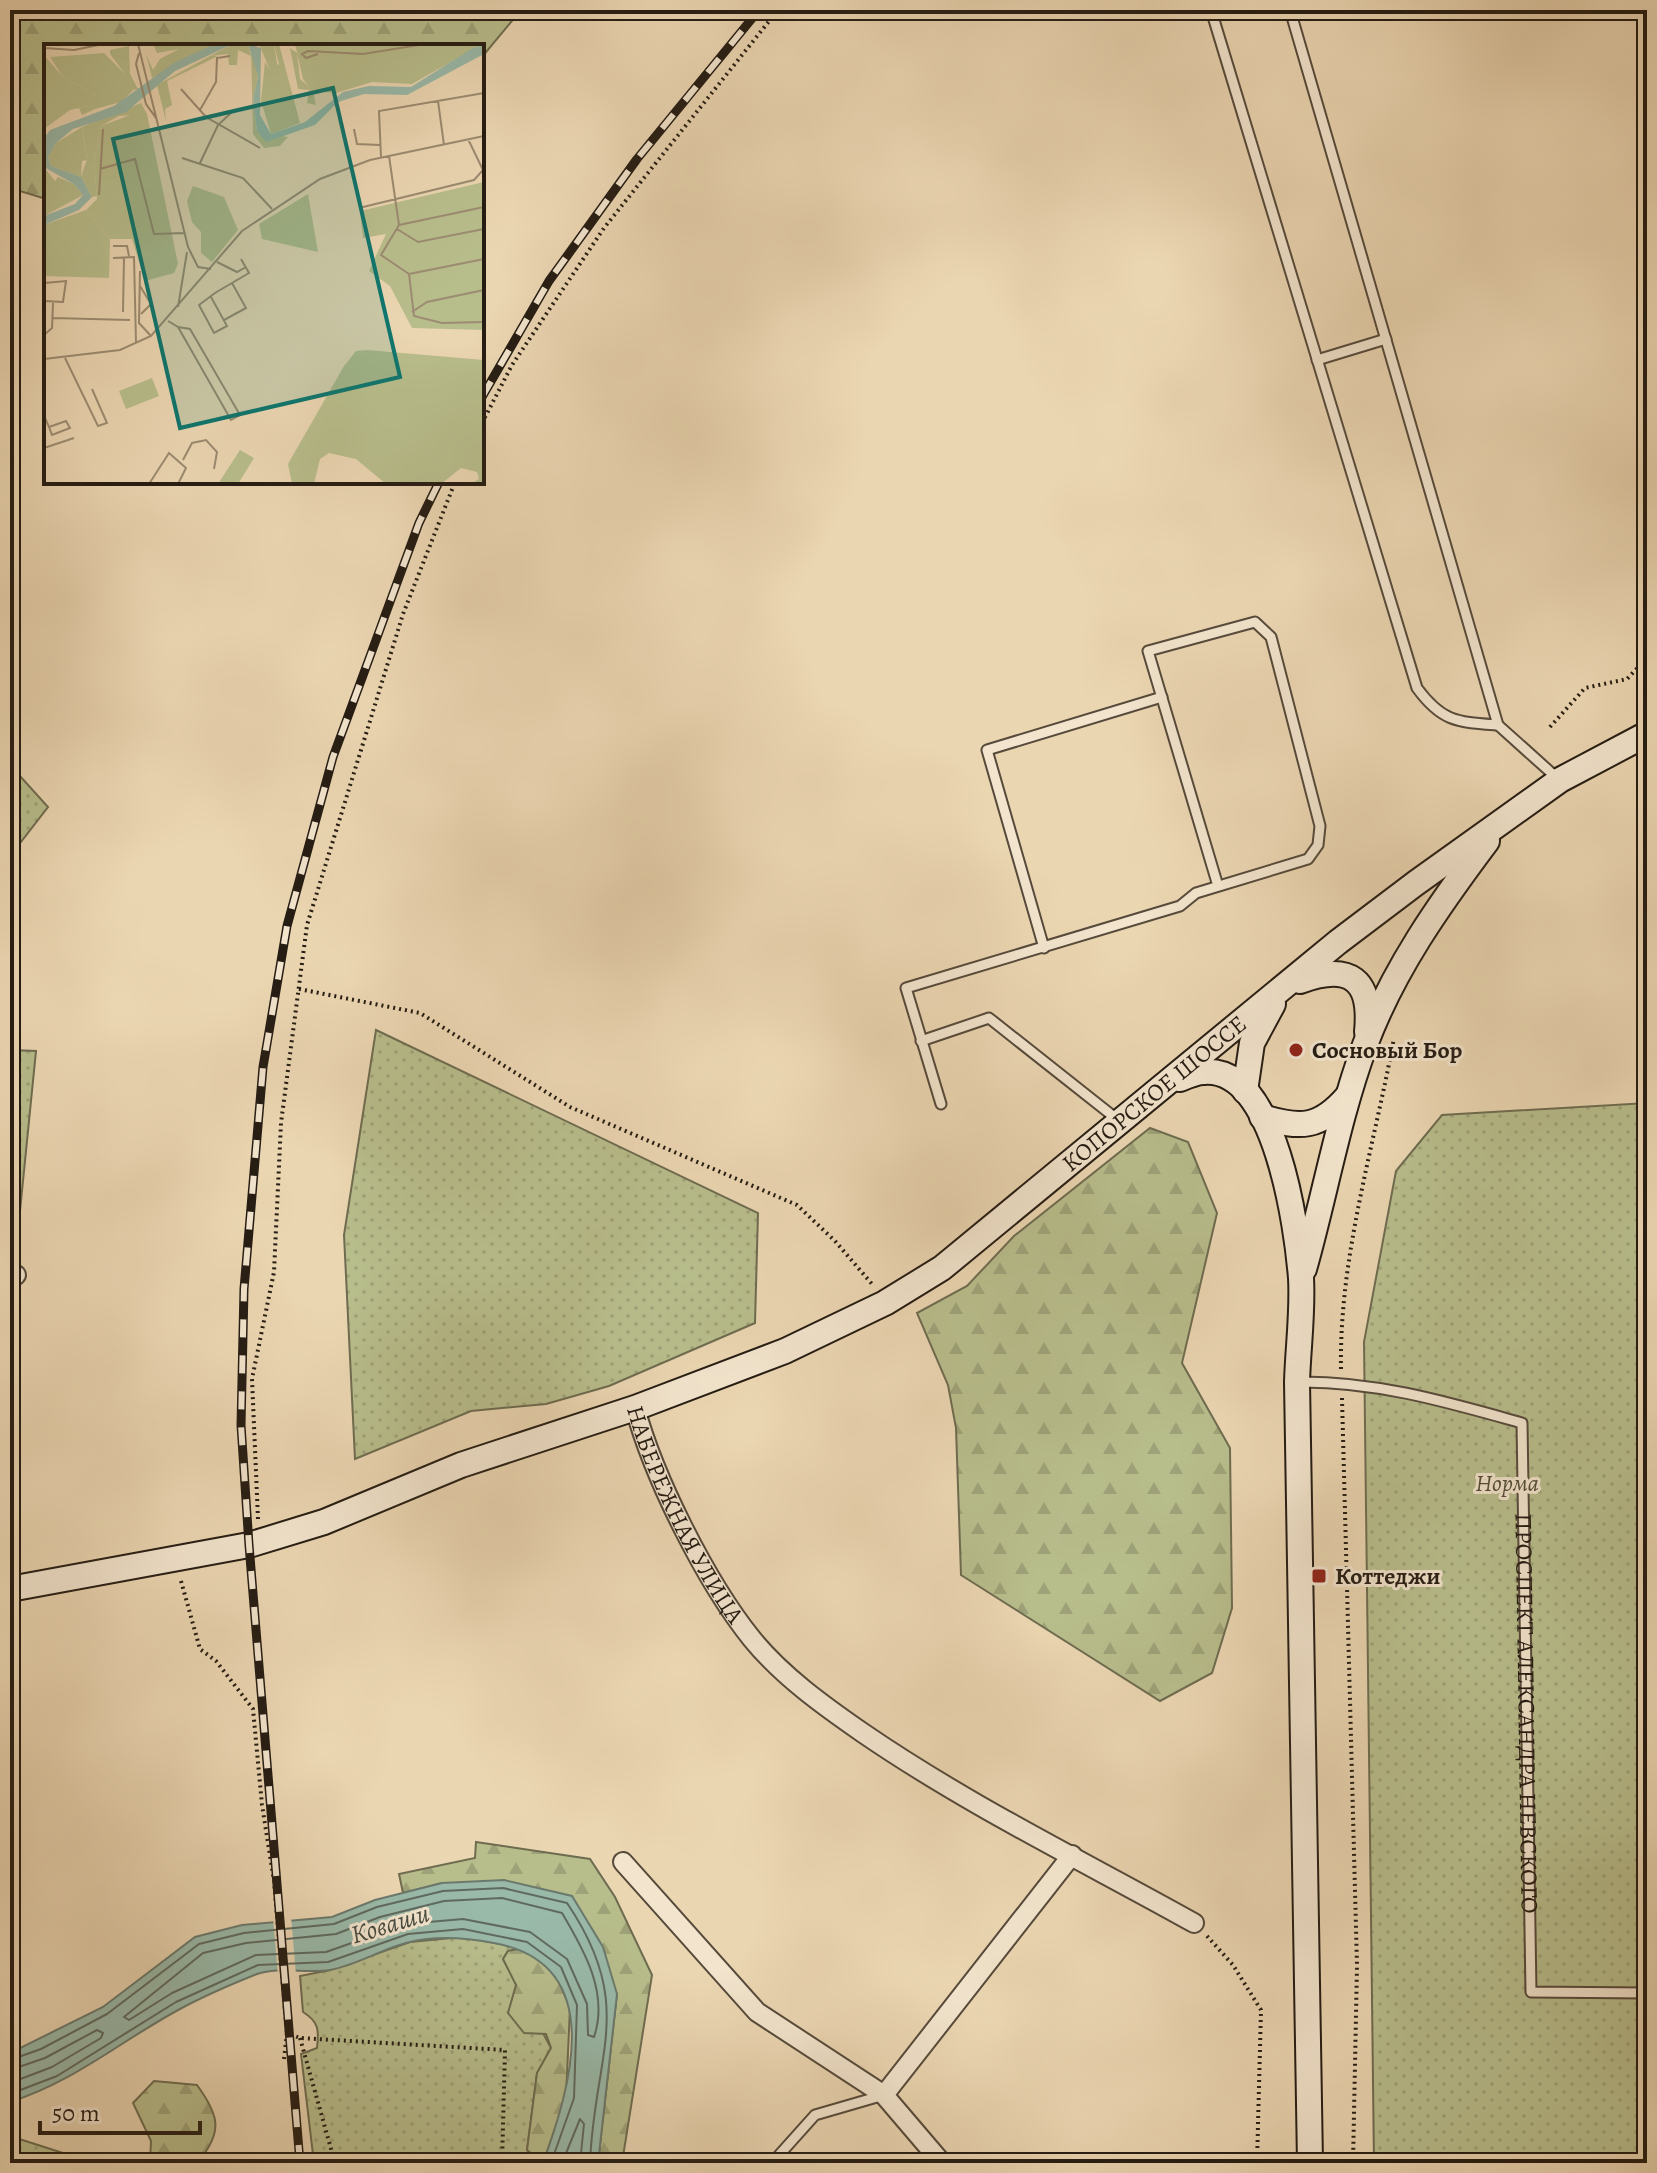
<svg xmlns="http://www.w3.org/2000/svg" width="1657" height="2173" font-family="Alegreya,serif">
<defs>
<pattern id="grass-dots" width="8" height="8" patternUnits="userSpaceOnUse" patternTransform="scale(2)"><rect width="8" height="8" fill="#b8bd8c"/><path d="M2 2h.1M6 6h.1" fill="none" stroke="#9ea278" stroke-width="1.8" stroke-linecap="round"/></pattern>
<pattern id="forest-firs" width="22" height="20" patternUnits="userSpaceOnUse" patternTransform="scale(2)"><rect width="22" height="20" fill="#b8bd8c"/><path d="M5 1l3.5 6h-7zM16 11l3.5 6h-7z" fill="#9ea278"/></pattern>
</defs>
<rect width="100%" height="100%" fill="#ebd6b2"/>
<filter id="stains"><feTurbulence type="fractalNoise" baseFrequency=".0025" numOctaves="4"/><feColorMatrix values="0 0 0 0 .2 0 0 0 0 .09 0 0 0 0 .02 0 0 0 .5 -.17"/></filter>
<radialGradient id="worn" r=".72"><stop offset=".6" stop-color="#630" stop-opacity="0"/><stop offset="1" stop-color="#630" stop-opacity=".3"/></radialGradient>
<!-- grass -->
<g fill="url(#grass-dots)" stroke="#6e6c50" stroke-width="2">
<path d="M10 765 48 807 10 856Z"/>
<path d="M376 1030 758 1213 755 1323 609 1386 546 1404 471 1411 355 1459 344 1235Z"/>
<path d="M10 1050 36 1051 16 1251H10Z"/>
<path d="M1647 1103V2163H1374L1364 1342 1396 1171 1442 1115Z"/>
<path d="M462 1937 523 1948 508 1951 503 1959 551 2048 537 2073 527 2150 540 2163H314L301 2054 317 2048C319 2030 319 2022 303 2012L300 1976 330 1970 410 1942Z"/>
<path d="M10 2136 94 2163H10Z"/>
</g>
<!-- forest -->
<g fill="url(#forest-firs)" stroke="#6e6c50" stroke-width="2">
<path d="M10 10H521L482 57V46H46V199L10 188Z"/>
<path d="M1150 1128 1188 1142 1217 1213 1182 1363 1230 1448 1232 1608 1212 1673 1160 1701 961 1575 956 1428 948 1385 917 1313 967 1286 1014 1236Z"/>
<path d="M476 1842 590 1859 615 1897 652 1975 622 2163H598L617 1994 442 1883 403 1893 399 1874 475 1858Z"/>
<path d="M523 1948 555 1972 570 2008 566 2097 543 2163 527 2150 537 2073 551 2048 546 2034 524 2033 508 2013 516 1985 503 1959 508 1951Z"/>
<path d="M154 2081 197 2085C219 2115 224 2132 197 2163H150L151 2141 133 2103Z"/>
</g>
<!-- water -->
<path fill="#99b9a9" stroke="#6b7a6d" stroke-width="2" d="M504 1880 572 1896 603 1947 617 1994 598 2163H543C571 2086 608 1964 494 1943 467 1938 438 1935 410 1942 383 1948 358 1965 330 1970 307 1974 279 1966 257 1974 232 1984 204 1996 180 2009 122 2040 74 2082 10 2102V2053L103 2007 195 1937 242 1925 332 1917 375 1900 442 1883Z"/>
<!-- pier -->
<path fill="#ebd6b2" d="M291 1916 296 1975 278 1976 273 1918Z"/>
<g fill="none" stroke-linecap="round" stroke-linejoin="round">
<!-- shore -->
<g stroke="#5f6a5e" stroke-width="2">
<path d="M502 1898 562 1913C584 1950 609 1993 594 2037L588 2035 587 2004 567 1959 530 1932 463 1919 406 1924 326 1952 256 1955 172 1993 129 2020 124 2017 203 1953 246 1943 336 1934 380 1917 444 1901Z"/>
<path d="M10 2060 41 2049 107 2014 199 1944 244 1933 334 1924 377 1907 443 1891 503 1888 567 1903C637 2006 594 2054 590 2163"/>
<path d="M10 2070 45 2058 97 2030 103 2033 101 2038 52 2067 10 2083"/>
<path d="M10 2094 57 2076 176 2002 258 1965 328 1962 408 1934 463 1929 527 1942 561 1967 577 2005 574 2098 551 2163"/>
<path d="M562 2163 580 2119 584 2124 580 2163"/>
</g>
<!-- lane casing -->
<g stroke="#564a3b" stroke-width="13">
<g id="lane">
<path d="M1211 10 1417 688C1442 722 1457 722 1498 725"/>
<path d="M1290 10 1498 725 1557 778"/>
<path d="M1317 360 1386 339"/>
<path d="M1044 948 987 750 1162 697"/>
<path d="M921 1041 989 1018 1118 1120"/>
<path d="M941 1104 906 988 1180 906 1196 893 1308 859 1318 845 1320 826 1271 637 1255 622 1148 651 1218 886"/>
<path id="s1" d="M1297 1382C1376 1381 1447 1402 1522 1423L1531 1992 1647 1993"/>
<path d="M772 2163 815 2115 884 2095"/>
</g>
</g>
<!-- street casing -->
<g stroke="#564a3b" stroke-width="22">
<g id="street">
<path d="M10 1275H16"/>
<path id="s2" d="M635 1408C654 1478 706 1582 752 1639 782 1676 824 1706 863 1733 968 1805 1083 1861 1194 1923"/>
<path d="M623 1862 757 2012 884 2095 942 2163"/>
<path d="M884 2095 1072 1855"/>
</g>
</g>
<!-- secondary casing -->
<g stroke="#251c13" stroke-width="28">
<g id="secondary">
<path d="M1300 981C1350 963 1372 979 1367 1032"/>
<path d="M1180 1079C1187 1076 1196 1072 1204 1072 1276 1066 1297 1229 1301 1278 1303 1312 1298 1348 1297 1382L1310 2163"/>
<path d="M1245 1091 1252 1043 1273 1004"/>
<path d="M1262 1117C1301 1129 1320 1128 1347 1097"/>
<path d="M1304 1269C1325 1195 1338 1118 1365 1045 1393 970 1439 905 1487 841"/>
<path id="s3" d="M10 1589 249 1545 324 1522 461 1465 635 1408 785 1351 885 1303 942 1268 1338 942 1416 883 1560 780 1647 734"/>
</g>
</g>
<!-- path -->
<g stroke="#251c13" stroke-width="4" stroke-dasharray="2 4" stroke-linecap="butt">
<path d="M482 423 512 365 604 228 778 10"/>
<path d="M1550 727 1585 688 1627 679 1647 658"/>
<path d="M299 989 420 1013 570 1107 797 1205 835 1241 872 1284"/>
<path d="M1341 1369C1339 1257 1374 1147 1394 1038"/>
<path d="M1342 1398 1357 1966 1353 2163"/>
<path d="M258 1519 252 1379 274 1272 281 1123 307 925 403 614 455 482"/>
<path d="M181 1581 200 1649 216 1661 253 1709 262 1805 274 1881 287 2033"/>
<path d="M1207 1936 1233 1965 1261 2010 1257 2163"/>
<path d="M300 2038 335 2163"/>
<path d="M284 2059 287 2033 300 2038 505 2050 502 2163"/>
</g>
<!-- lane -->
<use href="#lane" stroke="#f2e4cd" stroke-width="9"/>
<!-- street -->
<use href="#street" stroke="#f2e4cd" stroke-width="18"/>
<!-- secondary -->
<use href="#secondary" stroke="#f2e4cd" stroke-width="24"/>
<!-- rail casing -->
<g stroke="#251c13" stroke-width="9">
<g id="rail">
<path d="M482 397 549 281 637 159 759 10"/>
<path d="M300 2163 249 1545 241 1425 244 1289 263 1067 287 926 333 757 419 523 439 482"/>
</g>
</g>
<!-- rail -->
<use href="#rail" stroke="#f2e4cd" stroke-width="6" stroke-dasharray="18" stroke-linecap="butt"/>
</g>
<!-- markers -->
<g fill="#8f2418" stroke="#f2e4cd" stroke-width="3">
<circle cx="1296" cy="1050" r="8"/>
<rect x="1311" y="1568" width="16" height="16" rx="4"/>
</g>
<g text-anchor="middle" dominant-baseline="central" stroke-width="6" stroke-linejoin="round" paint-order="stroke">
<!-- poi labels -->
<g font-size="24" font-weight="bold" fill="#251c13" stroke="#f2e4cd" text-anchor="start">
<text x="1312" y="1050">Сосновый Бор</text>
<text x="1335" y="1576">Коттеджи</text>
</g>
<!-- street labels -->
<g font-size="24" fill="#251c13" stroke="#f2e4cd">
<text stroke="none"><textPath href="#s3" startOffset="1266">КОПОРСКОЕ ШОССЕ</textPath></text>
<text stroke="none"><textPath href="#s2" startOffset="118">НАБЕРЕЖНАЯ УЛИЦА</textPath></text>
<text stroke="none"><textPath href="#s1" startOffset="520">ПРОСПЕКТ АЛЕКСАНДРА НЕВСКОГО</textPath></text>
</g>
<!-- park labels -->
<g font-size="24" font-style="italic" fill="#514c37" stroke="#f2e4cd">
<text x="1507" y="1483">Норма</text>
</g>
<!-- water labels -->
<g font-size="26" font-style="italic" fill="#484b40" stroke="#f2e4cd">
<text transform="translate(390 1924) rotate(-17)">Коваши</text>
</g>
</g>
<!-- overview -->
<g transform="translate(44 44)">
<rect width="440" height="440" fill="#ebd6b2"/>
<path d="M189 0H204L207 12 194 6 193 21H185L184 10 166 12ZM230 0H235L256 79 227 90 217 57 221 18 226 26 235 20ZM251 0H439L368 40 328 38 292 49 268 47 259 35ZM60 9 82 31 73 40 86 36 89 46 77 58 51 65 47 54 61 41ZM97 67 103 70 134 220 130 229 101 237 88 195H66L42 166 53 155 50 117 57 82ZM38 83 43 116 38 117 37 133 7 122 4 113 12 99ZM2 126 11 137 14 133 30 140 39 151 0 172ZM440 138V286L368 284 346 242 325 227 342 190 319 194 316 167ZM264 150 274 208 218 195 215 180Z" fill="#b8bd8c"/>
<path d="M109 0H171L108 34 102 10 109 26 116 15 135 5 113 9ZM215 0H230L234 25 226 26ZM85 2 86 30 94 45 89 46 85 37 73 40 81 30 66 10V6ZM207 3 214 32 209 56 213 87 244 93 236 102 220 104 209 90ZM246 4 253 9 256 35 269 46 272 61 263 59 265 46 254 45ZM60 9 65 25 58 57 50 49 51 65 38 71 35 64 44 62V47L19 33 6 13ZM166 12H174L123 37 128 61 121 65 122 77 113 41ZM97 59 103 70 75 72 57 82 50 117 53 152 48 153 37 133 43 115 38 83ZM149 142 180 153 194 186 168 218 157 209V188L148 178 143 157ZM42 166 66 195 65 234 0 232V181ZM323 306 440 316V440H427L435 435 433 428 417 424 397 440H342L312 415 285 409 276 415 270 440H248L244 420 300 322 312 307ZM196 406 210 414 194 440H174Z" fill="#b8bd8c"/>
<path d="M0 11 19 33 44 47V62L26 66 0 85Z" fill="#b8bd8c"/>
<path d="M108 334 115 352 82 365 75 347Z" fill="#b8bd8c"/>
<path d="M171 0H189L131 27 82 68 29 85 12 99 4 113 7 122 37 133 48 153 35 166 0 181V172L31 160 39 151 30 140 0 123V94L6 86 70 62 131 18ZM204 0 217 4 216 71 227 90 261 78 299 48 325 42 367 43 429 4 440 1V10L363 51 320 50 294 58 271 81 222 98 213 87 209 56 214 32Z" fill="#99b9a9"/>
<path fill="none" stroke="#9c8c72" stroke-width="2" d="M94 0 144 203 154 223 167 225M0 4 30 6 59 0M95 9 92 20 102 60 112 74M274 10 262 14 258 10 264 7 319 10 381 0M137 45 162 73 216 104M394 57 400 101M156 66 172 38 173 14 186 12M310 85 313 100 336 101M424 95 439 126M345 112 355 181 337 211 365 230 370 272 398 279 440 278M337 113 335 67 440 49M138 114 199 134 228 165M156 119 174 81 188 68M56 125 91 115 110 190 141 189M55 151 59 85M315 164 430 136 439 126M355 181 440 163M353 185 374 198 440 185M69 202H83L85 212M69 214 90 213 92 299M173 218 193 228 202 223M96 227 95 279 107 292M365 230 440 215M0 239 22 237 19 258 0 257M96 242 107 260 97 270M167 253 183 282 170 289 155 261 171 249 205 229 197 215M134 263 143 208M79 268 80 213M368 268 383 258 440 246M9 274 86 276M180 276 202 264 188 239M124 277 134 283 187 376 196 371 146 285 134 283M0 291 8 284 9 259M21 314 54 382 63 379 48 345M0 315 76 306 107 292 198 187 276 135 326 116 440 92M1 374 5 383 8 391 26 384 22 377 5 383M0 404 30 394M139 416 148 399 162 396 173 408 170 425M105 440 125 409 142 424 134 440"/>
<path fill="#0f766e" fill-opacity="0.15" stroke="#0f766e" stroke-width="4" d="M289 44 356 333 136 384 69 95Z"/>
<rect width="440" height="440" fill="none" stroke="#251c13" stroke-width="4"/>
</g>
<!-- margin -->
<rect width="1657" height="2173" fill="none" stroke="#ebd6b2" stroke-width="40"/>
<rect x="12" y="12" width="1633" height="2149" fill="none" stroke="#251c13" stroke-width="4"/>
<rect x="20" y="20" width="1617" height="2133" fill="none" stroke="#251c13" stroke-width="2"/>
<!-- scale -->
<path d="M40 2121v12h160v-12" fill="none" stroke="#251c13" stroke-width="4"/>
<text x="52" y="2121" font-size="24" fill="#251c13" stroke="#f2e4cd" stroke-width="6" paint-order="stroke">50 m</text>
<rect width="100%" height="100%" filter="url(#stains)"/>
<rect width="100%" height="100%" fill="url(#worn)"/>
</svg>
